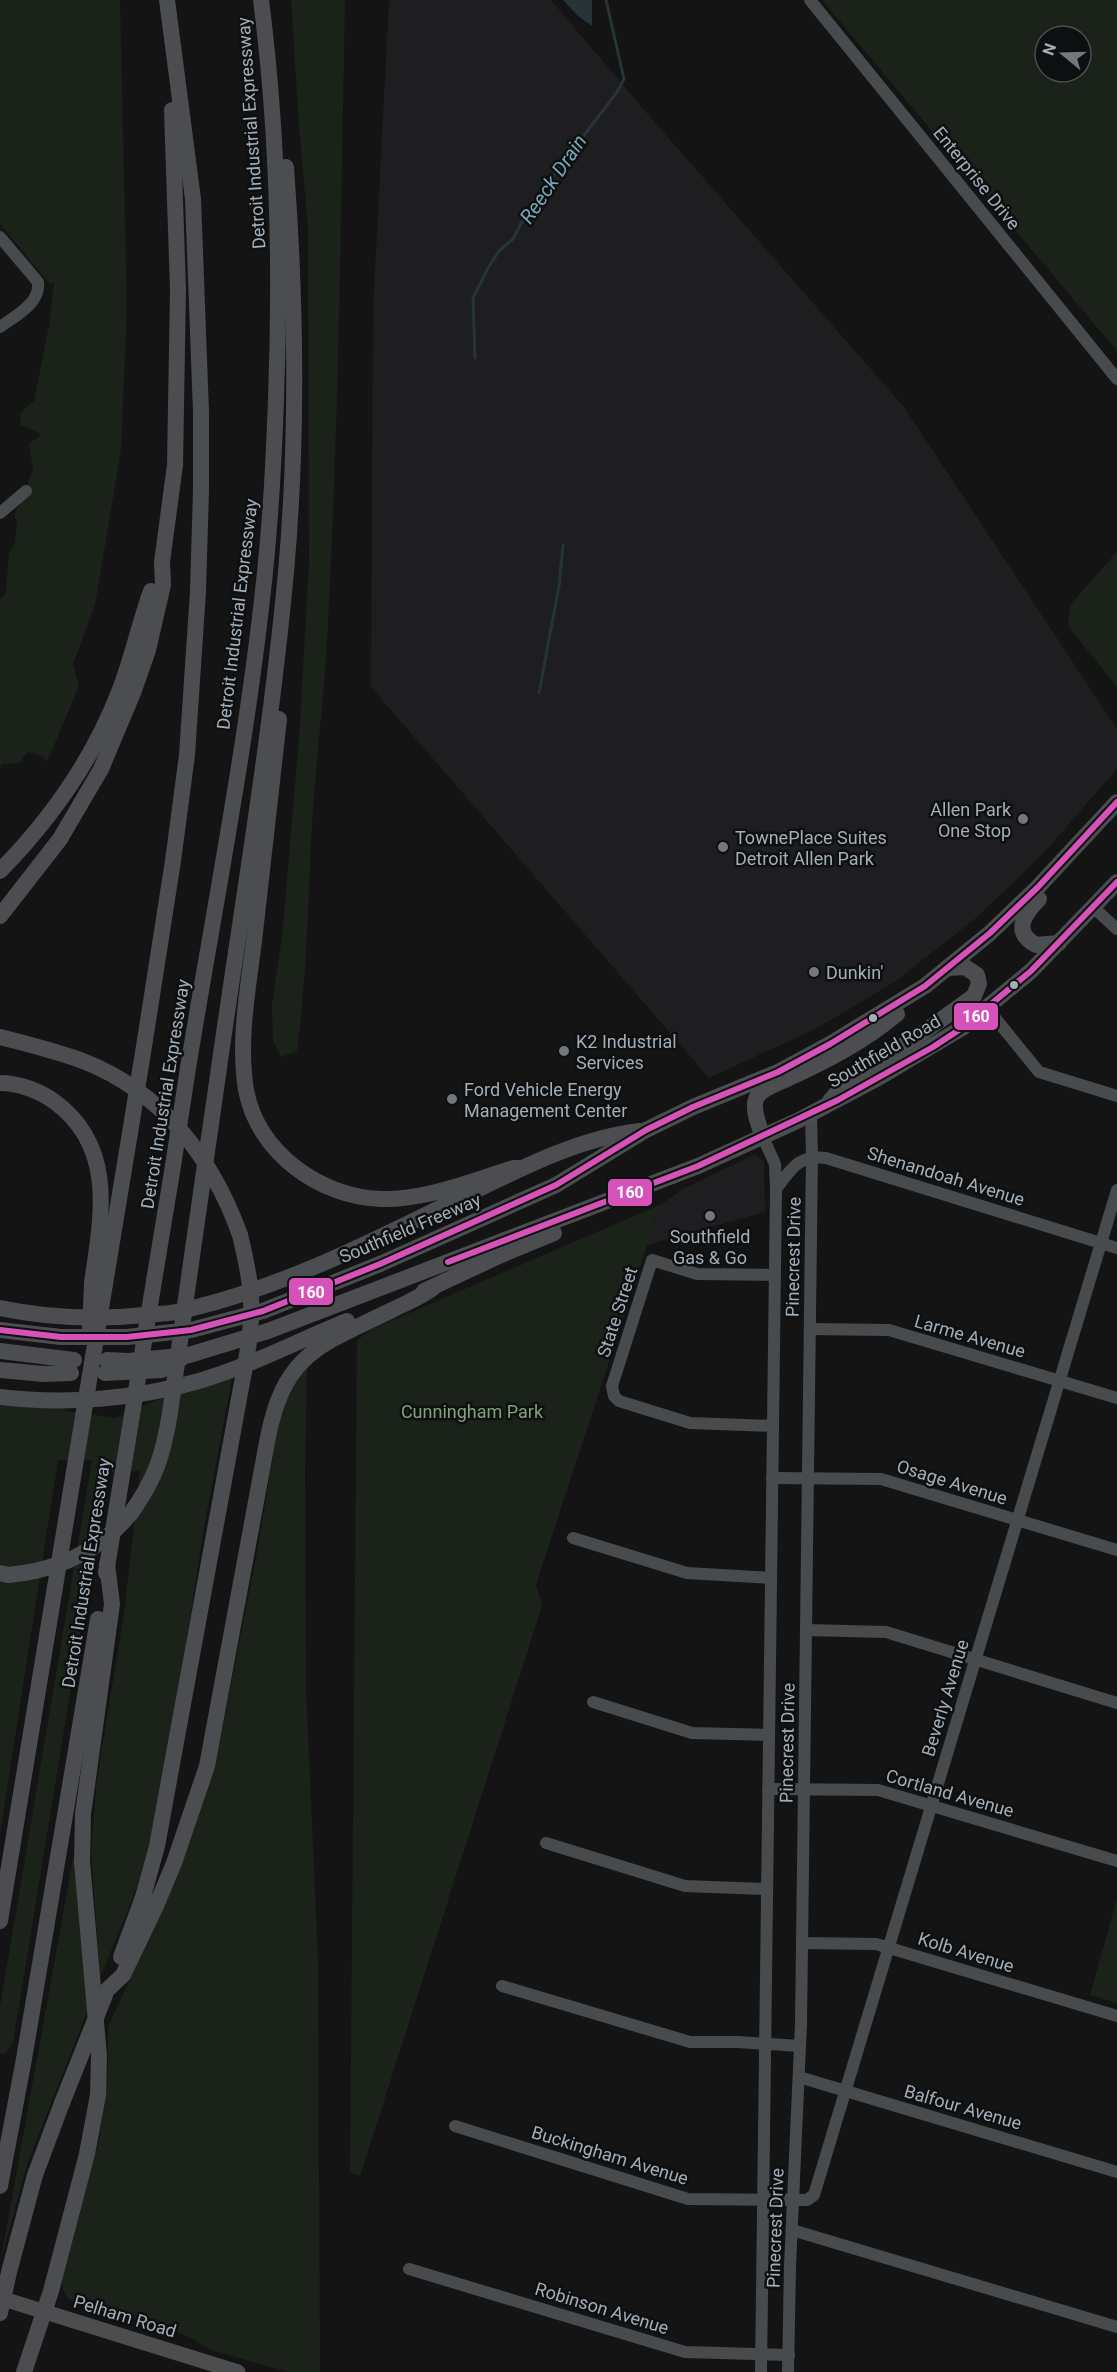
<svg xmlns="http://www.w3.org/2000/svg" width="1117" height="2372" font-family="Roboto,sans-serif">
<rect width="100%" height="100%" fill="#141415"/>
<!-- built -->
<g fill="#1e1e21">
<path d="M389 0H551L639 104 904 407 1117 729V769L1042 855 976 918 897 980 855 1006 813 1030 709 1078 371 687 373 310Z"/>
<path d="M755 1154 764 1161 765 1212 647 1245 660 1205 683 1189Z"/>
</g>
<!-- green -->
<g fill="#1b221a" fill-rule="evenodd">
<path d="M0 0H120L127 308 121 450 95 605 73 664 79 686 47 762 43 756 28 752 19 763 2 764 0 768V600L6 592 9 553 15 543 17 523 14 515 21 502 33 469 29 444 42 434 21 425 20 413 34 401 49 325 54 282 50 284 0 224Z"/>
<path d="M291 0H345C341 208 339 416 328 624 325 691 316 758 312 825 308 901 307 976 297 1051L281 1057 273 1040 272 1004 282 937 299 739 309 563 308 228 299 126Z"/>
<path d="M822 0H1117V351ZM1045 36H1081V72H1045Z"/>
<path d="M1117 552V687L1068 626 1070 605Z"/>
<path d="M660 1205 536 1585 542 1606 360 2176 350 2173 357 1340 372 1329Z"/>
<path d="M307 1367 305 1470 306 1687 318 1960 320 2372H288L211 2350 191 2338 172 2330 69 2299 63 2290 62 2280 99 2140 108 2067V2027L141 1955 206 1794 221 1736 257 1552 280 1413 296 1383Z"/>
<path d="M223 1379H232L205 1522 177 1699 151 1836 137 1887 100 1978 91 1850 97 1778 124 1614 140 1471 108 1473 88 1583 13 2043 6 2053H0V2007L92 1460H58L0 1834V1403L61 1407 66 1411 115 1418 157 1400Z"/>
<path d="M74 1853 91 2002 28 2162 1 2259Z"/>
<path d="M1117 1899V2003L1090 1995Z"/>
</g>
<!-- water -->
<path fill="#263438" d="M563 0H592V26L578 16Z"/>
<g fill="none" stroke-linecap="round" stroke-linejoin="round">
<!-- stream -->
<g stroke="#263438" stroke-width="3">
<path d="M475 358 473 298 488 268 499 251 513 239 531 205 617 92 624 79 606 0"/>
<path d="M539 693 559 586 563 545"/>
</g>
<!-- minor -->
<g stroke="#484b4e" stroke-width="12">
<path d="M810 0 1117 379"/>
<path d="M0 237 38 282C41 303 15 316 0 327"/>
<path d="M0 513 26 491"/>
<path d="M1094 908 1117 929"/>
<path d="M987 1008 1039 1072 1117 1096"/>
<path d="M776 1189C791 1169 799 1154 826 1158L1117 1248"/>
<path d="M810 1329 889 1330 1117 1398"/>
<path d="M773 1426 690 1423 619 1401 614 1396 612 1386 652 1260 697 1274 775 1275"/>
<path d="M772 1478 881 1479 1117 1550"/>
<path d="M573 1538 687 1573 771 1578"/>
<path d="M806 1630 886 1632 1117 1703"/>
<path d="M593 1702 692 1733 769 1735"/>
<path d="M768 1789 878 1790 1117 1861"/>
<path d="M546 1843 685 1886 767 1889"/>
<path d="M802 1943 876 1944 1117 2016"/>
<path d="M502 1986 690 2042H738L800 2046"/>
<path d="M799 2077 1117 2172"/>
<path d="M455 2126 688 2199 807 2200 814 2195 1117 1190"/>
<path d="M792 2230 1117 2327"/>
<path d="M409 2269 685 2352 789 2355"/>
<path d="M761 2372 776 1189 775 1164 762 1135"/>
<path d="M788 2372 790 2267 801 2024 812 1156 811 1114"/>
</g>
<!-- major -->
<path stroke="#4b4d4f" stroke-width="15" d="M0 2298 238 2372"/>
<!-- highway -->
<g stroke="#4b4d50" stroke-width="16">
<path d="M279 719C271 793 262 867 254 941 248 989 238 1041 246 1090 258 1153 320 1197 381 1199 426 1200 471 1181 514 1168H522"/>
<path d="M0 871C50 820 93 759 119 692 132 659 139 624 151 591"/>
<path d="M1039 899C1024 914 1012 932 1036 945L1059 943"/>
<path d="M0 916 60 839 101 769 133 693 148 650 163 585 162 562 175 465 178 289 172 110"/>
<path d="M0 1037C28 1044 56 1051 83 1061 162 1092 212 1157 240 1235"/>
<path d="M145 1040 173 861 187 755 198 591 201 490V412L193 199 167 0"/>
<path d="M188 1068C215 903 248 738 265 572 271 514 274 457 276 399 281 266 278 132 261 0"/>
<path d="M0 1083C19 1083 40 1091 55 1102 117 1148 101 1218 92 1283"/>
<path d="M216 1089C240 917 270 745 286 572 298 438 296 301 286 167"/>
<path d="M830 1101 848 1080 924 1032 974 996 979 984 977 975 965 967 947 968"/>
<path d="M762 1135C759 1125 752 1109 756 1099 760 1088 777 1084 787 1079 826 1061 864 1042 897 1014"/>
<path d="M190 1270 203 1179"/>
<path d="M154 1281 173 1166"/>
<path d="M105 1284 130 1133"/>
<path d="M424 1291 501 1255 554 1233"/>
<path d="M0 1308C48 1318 96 1320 145 1315 155 1314 166 1314 176 1312 273 1291 366 1245 454 1201 512 1173 576 1138 640 1131"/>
<path d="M0 1330 61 1337H127L191 1330 263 1311 380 1264 556 1185 646 1130 693 1107 778 1072 830 1044 925 986 990 933 1038 887 1117 802"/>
<path d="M0 1351 74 1360"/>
<path d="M107 1360 129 1361 189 1355 268 1331 698 1166 799 1120 880 1077 962 1028 1031 971 1117 882"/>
<path d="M0 1370 44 1374 71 1373"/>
<path d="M105 1373 162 1370 182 1358"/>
<path d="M0 1397C65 1405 136 1399 199 1381 250 1366 298 1341 347 1321"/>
<path d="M131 1513C156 1478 163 1455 170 1413"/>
<path d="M0 1573 8 1575 24 1573"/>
<path d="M106 1573 132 1415"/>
<path d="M0 1921 83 1417"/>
<path d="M121 1957 143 1897 157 1846 238 1404"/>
<path d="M107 1990 123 1975 156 1906 174 1863 207 1766 268 1437C285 1352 321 1345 392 1310 406 1303 421 1297 433 1288"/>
<path d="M0 2186 24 2059 98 1619"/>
<path d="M9 2272 35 2175 62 2103"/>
<path d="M24 2372 51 2291 87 2154 98 2095 99 2056 82 1862 83 1814 112 1604 107 1564"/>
</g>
<!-- highway-bridge -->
<g stroke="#4b4d50" stroke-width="16">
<path d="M130 1133 145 1040"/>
<path d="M173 1166 188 1068"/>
<path d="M203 1179 216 1089"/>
<path d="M90 1329 92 1283"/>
<path d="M238 1404C244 1370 253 1334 251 1298 250 1276 245 1256 240 1235"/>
<path d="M170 1413 190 1270"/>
<path d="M132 1415 154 1281"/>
<path d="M83 1417 105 1284"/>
<path d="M24 1573C68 1566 103 1547 131 1513"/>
<path d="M62 2103 105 1995"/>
<path d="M0 2313 9 2272"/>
</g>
<!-- bus-1 casing -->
<g stroke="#0e0f10" stroke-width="10">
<g id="bus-1">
<path d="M448 1262 698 1166 838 1100 933 1047 962 1028 1031 971 1117 882"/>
<path d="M0 1330 61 1337H127L191 1330 263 1311 380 1264 556 1185 646 1130 693 1107 778 1072 830 1044 925 986 990 933 1038 887 1117 802"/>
</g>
</g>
<!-- bus-1 -->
<use href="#bus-1" stroke="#d652b8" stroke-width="6"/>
</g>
<!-- markers -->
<g fill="#72787e" stroke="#0e0f10" stroke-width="2">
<circle cx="1023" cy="819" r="6"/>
<circle cx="723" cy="847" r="6"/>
<circle cx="814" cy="972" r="6"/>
<circle cx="564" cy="1051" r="6"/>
<circle cx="452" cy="1099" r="6"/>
<circle cx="710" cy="1216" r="6"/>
</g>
<g fill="#a4aeb7" stroke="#0e0f10" stroke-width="2">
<circle cx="1014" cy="985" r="5"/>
<circle cx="873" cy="1018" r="5"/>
</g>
<g text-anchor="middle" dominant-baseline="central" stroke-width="5" stroke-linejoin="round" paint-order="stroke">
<!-- street labels -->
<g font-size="18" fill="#a4aeb7" stroke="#0e0f10">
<text transform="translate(251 133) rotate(-94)">Detroit Industrial Expressway</text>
<text transform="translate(977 178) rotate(51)">Enterprise Drive</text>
<text transform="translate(237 614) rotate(-83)">Detroit Industrial Expressway</text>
<text transform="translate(884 1051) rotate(-30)">Southfield Road</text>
<text transform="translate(165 1094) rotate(-81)">Detroit Industrial Expressway</text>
<text transform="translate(946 1176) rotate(17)">Shenandoah Avenue</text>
<text transform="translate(410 1228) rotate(-23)">Southfield Freeway</text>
<text transform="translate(793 1257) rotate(-89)">Pinecrest Drive</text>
<text transform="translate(617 1312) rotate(-72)">State Street</text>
<text transform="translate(970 1336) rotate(16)">Larme Avenue</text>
<text transform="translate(952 1482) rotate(17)">Osage Avenue</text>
<text transform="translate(86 1573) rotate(-81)">Detroit Industrial Expressway</text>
<text transform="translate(945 1698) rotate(-73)">Beverly Avenue</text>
<text transform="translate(787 1743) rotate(-89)">Pinecrest Drive</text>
<text transform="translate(950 1793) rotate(16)">Cortland Avenue</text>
<text transform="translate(966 1952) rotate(17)">Kolb Avenue</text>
<text transform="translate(963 2107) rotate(16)">Balfour Avenue</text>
<text transform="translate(610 2155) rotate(17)">Buckingham Avenue</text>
<text transform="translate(775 2228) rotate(-88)">Pinecrest Drive</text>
<text transform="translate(602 2308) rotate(17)">Robinson Avenue</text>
<text transform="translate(125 2316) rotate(17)">Pelham Road</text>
</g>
<!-- poi labels -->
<g font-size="18" fill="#a4aeb7" stroke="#0e0f10" text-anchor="start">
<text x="1011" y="809" text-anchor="end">Allen Park<tspan x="1011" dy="21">One Stop</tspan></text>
<text x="735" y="837">TownePlace Suites<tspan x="735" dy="21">Detroit Allen Park</tspan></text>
<text x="826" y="972">Dunkin'</text>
<text x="576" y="1041">K2 Industrial<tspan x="576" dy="21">Services</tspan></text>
<text x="464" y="1089">Ford Vehicle Energy<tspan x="464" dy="21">Management Center</tspan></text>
<text x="710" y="1236" text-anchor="middle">Southfield<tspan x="710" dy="21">Gas &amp; Go</tspan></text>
</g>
<!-- park labels -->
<g font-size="18" fill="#80a478" stroke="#0e0f10">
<text x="472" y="1411">Cunningham Park</text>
</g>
<!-- water labels -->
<g font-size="20" font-style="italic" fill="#77a8b6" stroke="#0e0f10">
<text transform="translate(553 179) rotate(-56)">Reeck Drain</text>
</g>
</g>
<g stroke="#0e0f10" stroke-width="2">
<rect x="953" y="1002" width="46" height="29" rx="6" fill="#d652b8"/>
<rect x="607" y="1178" width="46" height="29" rx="6" fill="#d652b8"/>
<rect x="288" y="1277" width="46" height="29" rx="6" fill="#d652b8"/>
</g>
<g font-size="16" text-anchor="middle" font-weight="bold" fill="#fff">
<text x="976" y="1022">160</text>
<text x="630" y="1198">160</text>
<text x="311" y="1298">160</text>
</g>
<!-- north arrow -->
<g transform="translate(1063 54) rotate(289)"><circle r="28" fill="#0e0f10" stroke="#4a4f53" stroke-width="1.5"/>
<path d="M0-4.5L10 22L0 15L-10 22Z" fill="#72787e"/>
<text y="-9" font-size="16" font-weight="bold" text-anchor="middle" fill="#a4aeb7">N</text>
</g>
</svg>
